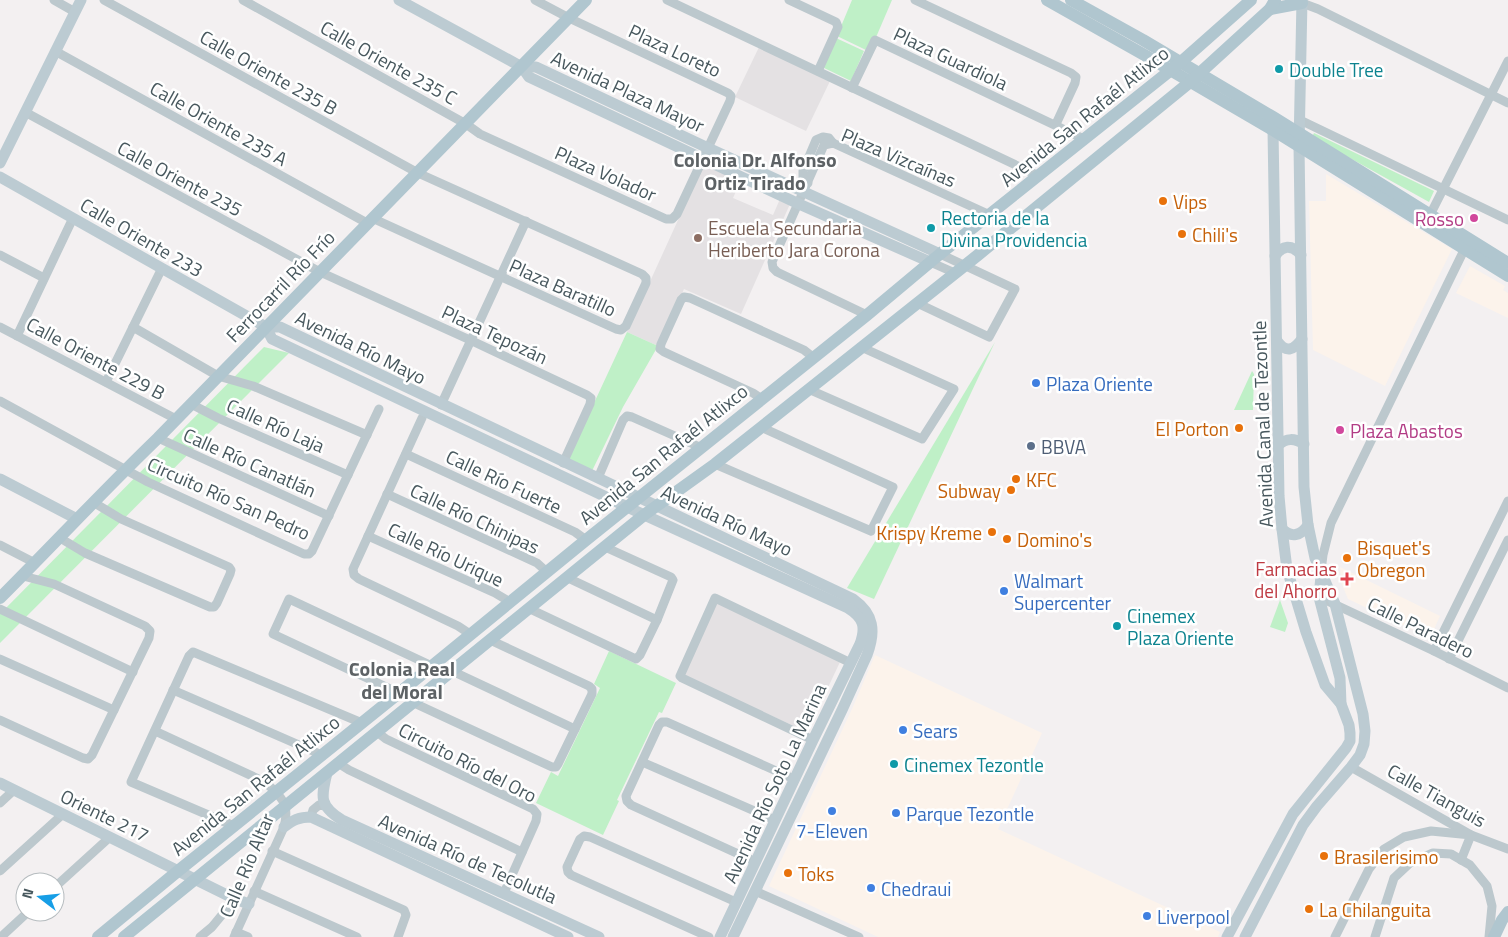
<svg xmlns="http://www.w3.org/2000/svg" width="1508" height="937" font-family="'Titillium Web',sans-serif">
<rect width="100%" height="100%" fill="#f3f0f1"/>
<!-- commercial -->
<g fill="#fcf3eb">
<path d="M1326 174 1452 249 1385 386 1313 350 1309 201H1326Z"/>
<path d="M1470 266 1505 286 1503 290 1508 293V318L1456 293Z"/>
<path d="M1340 567 1440 616 1430 638 1348 599 1341 582Z"/>
<path d="M875 655 1042 733 998 829 1220 932 1218 937H878L769 886 852 709Z"/>
</g>
<!-- education -->
<g fill="#e4e1e3">
<path d="M760 45 831 79 806 131 735 97Z"/>
<path d="M704 163 741 180 733 198 773 215 780 199 790 204 741 314 684 289 658 346 627 332Z"/>
<path d="M717 603 840 662 807 732 682 675Z"/>
</g>
<!-- green -->
<g fill="#bff0c7">
<path d="M852 0H892L874 42 868 51 837 36Z"/>
<path d="M836 38 864 51 851 81 822 67Z"/>
<path d="M1314 133 1434 191 1429 202 1312 137Z"/>
<path d="M627 332 658 346 623 407 592 471 568 459Z"/>
<path d="M995 342 874 599 847 588Z"/>
<path d="M264 347 289 353 0 643V614Z"/>
<path d="M1252 371 1254 374 1253 410H1234Z"/>
<path d="M1280 600 1288 623 1285 632 1270 627Z"/>
<path d="M609 651 676 683 662 713 659 712 617 800 619 801 603 835 536 803 551 772 558 776 600 688 594 684Z"/>
</g>
<g fill="none" stroke-linecap="round" stroke-linejoin="round">
<!-- street -->
<g stroke="#bcc8cd" stroke-width="9">
<path d="M54 0 75 12"/>
<path d="M104 0 418 173 642 274 646 278V283L626 326 621 330 616 329 372 218"/>
<path d="M243 0 466 124 480 134 666 219H672L677 214 730 101 731 96 728 93 569 18 535 0"/>
<path d="M667 0 1039 176"/>
<path d="M789 0 836 22 838 27 818 71"/>
<path d="M915 0 1071 73 1076 77 1075 83 1056 124"/>
<path d="M1302 3 1318 9 1508 103"/>
<path d="M55 51 367 223"/>
<path d="M852 88 875 40 1084 139"/>
<path d="M25 112 320 272 470 340 587 395 591 398 590 404 563 463"/>
<path d="M1300 120 1508 220"/>
<path d="M808 183 803 178V171L816 140 823 137 829 138 833 143"/>
<path d="M1430 215 1508 61"/>
<path d="M0 255 44 278"/>
<path d="M930 262 955 273"/>
<path d="M917 303 989 337 1015 289 940 254"/>
<path d="M867 315 777 272 773 268 772 262 824 145 833 143 990 215"/>
<path d="M0 327 176 419"/>
<path d="M133 327 218 376 253 386 367 435"/>
<path d="M17 336 73 218"/>
<path d="M106 382 162 268"/>
<path d="M808 389 922 439 954 389 861 347"/>
<path d="M762 399 753 393 664 352 660 349 661 344 681 300 684 297 690 298 804 350 814 358"/>
<path d="M0 401 148 482 304 554H309L312 551 379 409"/>
<path d="M191 404 218 418 348 475"/>
<path d="M441 405 526 221"/>
<path d="M422 418 353 569 354 575 359 579 458 626 470 634"/>
<path d="M158 438 329 516"/>
<path d="M406 454 575 532 586 540"/>
<path d="M715 464 871 531 893 487 761 427"/>
<path d="M598 478 623 420 627 416 632 417 702 448"/>
<path d="M387 494 537 563 547 572"/>
<path d="M368 536 495 593 510 602"/>
<path d="M60 538 85 553 210 607H214L217 603 230 574 231 570 229 567 121 519 93 502"/>
<path d="M0 545 35 563"/>
<path d="M1321 571 1323 555 1331 523 1467 244"/>
<path d="M568 578 657 620"/>
<path d="M1319 597 1434 651 1508 688"/>
<path d="M0 609 133 672"/>
<path d="M530 609 636 659 640 655 657 620 673 580 671 577 605 547"/>
<path d="M1434 651 1508 501"/>
<path d="M0 659 114 710"/>
<path d="M1449 659 1508 540"/>
<path d="M452 671 575 729"/>
<path d="M173 690 322 755"/>
<path d="M399 693 273 634 289 599 432 666"/>
<path d="M414 703 552 767H556L558 764 592 694V689L589 686 490 640"/>
<path d="M0 720 83 758 88 759 92 755 149 638 150 631 145 626 54 584 23 576"/>
<path d="M155 731 265 782C282 797 290 804 284 827L234 937"/>
<path d="M377 732 386 739 533 809 537 814 536 821 504 893"/>
<path d="M813 740 682 678 680 676 715 598 851 663"/>
<path d="M642 762 775 820"/>
<path d="M338 763 349 770 522 852"/>
<path d="M1351 767 1471 835 1508 849"/>
<path d="M0 803 14 790"/>
<path d="M311 817 313 810 319 805 326 806"/>
<path d="M234 826 131 782 189 656 193 652 362 723"/>
<path d="M272 851 404 910 406 915 398 937"/>
<path d="M756 862 631 805 627 801 626 796 659 725 662 722H667L794 779"/>
<path d="M0 871 63 814"/>
<path d="M55 887 110 837"/>
<path d="M254 891 357 937"/>
<path d="M755 891 859 937"/>
<path d="M236 932 248 937"/>
<path d="M1 937 28 912"/>
<path d="M200 937 212 927 235 899"/>
<path d="M709 937 571 875 568 872 567 867 580 839 584 836 590 837 736 902"/>
<path d="M1335 937 1369 869 1384 849 1404 837 1431 831 1471 835 1461 860"/>
<path d="M1375 937 1394 878 1410 863 1433 853 1451 854 1470 865 1487 886 1492 906 1489 937"/>
</g>
<!-- secondary -->
<g stroke="#bccbd2" stroke-width="11">
<path d="M399 0 522 67 529 77 799 204 930 262"/>
<path d="M522 67H536L708 148 940 254"/>
<path d="M0 163 81 0"/>
<path d="M0 177 266 327H280L853 599C874 614 876 631 867 655L842 710 733 937"/>
<path d="M1275 256C1282 245 1292 244 1301 255"/>
<path d="M266 327 272 339 640 513 848 608C864 618 866 627 860 644L813 740 720 937"/>
<path d="M1277 341C1286 353 1293 351 1302 339"/>
<path d="M1278 445C1287 438 1294 438 1304 444"/>
<path d="M0 479 77 519"/>
<path d="M1282 529C1291 538 1301 536 1308 525"/>
<path d="M1321 576 1319 597 1340 678 1341 704"/>
<path d="M327 773C321 797 319 806 342 820L599 937"/>
<path d="M0 783 235 899 249 904"/>
<path d="M284 827C293 820 299 817 311 817L568 937"/>
<path d="M1227 937 1293 814 1346 748 1350 741V733L1349 725 1341 704 1325 685 1306 632 1287 569 1282 529 1279 496 1273 130"/>
<path d="M1245 937 1303 825 1317 806 1351 767 1360 755 1364 744 1365 731 1363 714 1335 604 1315 558 1308 525 1304 487 1299 146 1302 0"/>
</g>
<!-- primary -->
<g stroke="#b0c6cf" stroke-width="12">
<path d="M1047 0 1148 57 1273 130 1508 276"/>
<path d="M1071 0 1143 40 1273 117 1508 263"/>
<path d="M1270 9 1302 3"/>
<path d="M0 598C53 545 104 490 158 438L586 0"/>
<path d="M98 937 178 871 399 693 586 540 867 315 940 254 1181 62 1251 0"/>
<path d="M124 937 644 515 715 464 978 255 1190 82 1270 9 1275 0"/>
<path d="M1494 937 1502 920 1508 912"/>
</g>
</g>
<!-- markers -->
<g fill="#0f9aa8" stroke="#fff" stroke-width="2">
<circle cx="1279" cy="69" r="5"/>
<circle cx="931" cy="228" r="5"/>
<circle cx="1117" cy="626" r="5"/>
<circle cx="894" cy="764" r="5"/>
</g>
<g fill="#e8710a" stroke="#fff" stroke-width="2">
<circle cx="1163" cy="201" r="5"/>
<circle cx="1182" cy="234" r="5"/>
<circle cx="1239" cy="428" r="5"/>
<circle cx="1016" cy="479" r="5"/>
<circle cx="1011" cy="490" r="5"/>
<circle cx="992" cy="532" r="5"/>
<circle cx="1007" cy="539" r="5"/>
<circle cx="1347" cy="558" r="5"/>
<circle cx="1324" cy="856" r="5"/>
<circle cx="788" cy="873" r="5"/>
<circle cx="1309" cy="909" r="5"/>
</g>
<g fill="#d1479c" stroke="#fff" stroke-width="2">
<circle cx="1474" cy="218" r="5"/>
<circle cx="1340" cy="430" r="5"/>
</g>
<circle fill="#8d6e63" stroke="#fff" stroke-width="2" cx="698" cy="238" r="5"/>
<g fill="#3f7fe0" stroke="#fff" stroke-width="2">
<circle cx="1036" cy="383" r="5"/>
<circle cx="1004" cy="591" r="5"/>
<circle cx="903" cy="730" r="5"/>
<circle cx="832" cy="811" r="5"/>
<circle cx="896" cy="813" r="5"/>
<circle cx="871" cy="888" r="5"/>
<circle cx="1147" cy="916" r="5"/>
</g>
<circle fill="#5c6f8a" stroke="#fff" stroke-width="2" cx="1031" cy="446" r="5"/>
<path fill="#e0444e" stroke="#fff" stroke-width="2" d="M1344.5 571.5h5v5h5v5h-5v5h-5v-5h-5v-5h5z"/>
<g text-anchor="middle" dominant-baseline="central" stroke-width="5" stroke-linejoin="round" paint-order="stroke">
<!-- street labels -->
<g font-size="19" fill="#48585e" stroke="#fff">
<text transform="translate(675 50) rotate(25)">Plaza Loreto</text>
<text transform="translate(951 58) rotate(25)">Plaza Guardiola</text>
<text transform="translate(389 62) rotate(29)">Calle Oriente 235 C</text>
<text transform="translate(269 72) rotate(29)">Calle Oriente 235 B</text>
<text transform="translate(628 91) rotate(25)">Avenida Plaza Mayor</text>
<text transform="translate(1084 116) rotate(-39)">Avenida San Rafaél Atlixco</text>
<text transform="translate(219 123) rotate(29)">Calle Oriente 235 A</text>
<text transform="translate(899 157) rotate(23)">Plaza Vizcaínas</text>
<text transform="translate(606 173) rotate(24)">Plaza Volador</text>
<text transform="translate(180 178) rotate(28)">Calle Oriente 235</text>
<text transform="translate(142 237) rotate(30)">Calle Oriente 233</text>
<text transform="translate(280 286) rotate(-46)">Ferrocarril Río Frío</text>
<text transform="translate(563 287) rotate(24)">Plaza Baratillo</text>
<text transform="translate(495 334) rotate(25)">Plaza Tepozán</text>
<text transform="translate(361 347) rotate(26)">Avenida Río Mayo</text>
<text transform="translate(96 358) rotate(28)">Calle Oriente 229 B</text>
<text transform="translate(1262 424) rotate(-92)">Avenida Canal de Tezontle</text>
<text transform="translate(276 425) rotate(24)">Calle Río Laja</text>
<text transform="translate(663 454) rotate(-39)">Avenida San Rafaél Atlixco</text>
<text transform="translate(250 462) rotate(24)">Calle Río Canatlán</text>
<text transform="translate(504 481) rotate(25)">Calle Río Fuerte</text>
<text transform="translate(229 498) rotate(24)">Circuito Río San Pedro</text>
<text transform="translate(475 518) rotate(25)">Calle Río Chinipas</text>
<text transform="translate(727 520) rotate(25)">Avenida Río Mayo</text>
<text transform="translate(446 554) rotate(25)">Calle Río Urique</text>
<text transform="translate(1421 627) rotate(26)">Calle Paradero</text>
<text transform="translate(468 762) rotate(27)">Circuito Río del Oro</text>
<text transform="translate(774 783) rotate(-65)">Avenida Río Soto La Marina</text>
<text transform="translate(255 785) rotate(-39)">Avenida San Rafaél Atlixco</text>
<text transform="translate(1437 795) rotate(29)">Calle Tianguis</text>
<text transform="translate(105 815) rotate(26)">Oriente 217</text>
<text transform="translate(468 858) rotate(24)">Avenida Río de Tecolutla</text>
<text transform="translate(246 865) rotate(-67)">Calle Río Altar</text>
</g>
<!-- culture labels -->
<g font-size="19" fill="#0d838f" stroke="#fff" text-anchor="start">
<text x="1289" y="69">Double Tree</text>
<text x="941" y="217">Rectoria de la<tspan x="941" dy="22">Divina Providencia</tspan></text>
<text x="1127" y="615">Cinemex<tspan x="1127" dy="22">Plaza Oriente</tspan></text>
<text x="904" y="764">Cinemex Tezontle</text>
</g>
<!-- food labels -->
<g font-size="19" fill="#c56008" stroke="#fff" text-anchor="start">
<text x="1173" y="201">Vips</text>
<text x="1192" y="234">Chili's</text>
<text x="1229" y="428" text-anchor="end">El Porton</text>
<text x="1026" y="479">KFC</text>
<text x="1001" y="490" text-anchor="end">Subway</text>
<text x="982" y="532" text-anchor="end">Krispy Kreme</text>
<text x="1017" y="539">Domino's</text>
<text x="1357" y="547">Bisquet's<tspan x="1357" dy="22">Obregon</tspan></text>
<text x="1334" y="856">Brasilerisimo</text>
<text x="798" y="873">Toks</text>
<text x="1319" y="909">La Chilanguita</text>
</g>
<!-- hotel labels -->
<g font-size="19" fill="#b23c85" stroke="#fff" text-anchor="end">
<text x="1464" y="218">Rosso</text>
<text x="1350" y="430" text-anchor="start">Plaza Abastos</text>
</g>
<!-- education labels -->
<g font-size="19" fill="#785e54" stroke="#fff" text-anchor="start">
<text x="708" y="227">Escuela Secundaria<tspan x="708" dy="22">Heriberto Jara Corona</tspan></text>
</g>
<!-- shop labels -->
<g font-size="19" fill="#366cbe" stroke="#fff" text-anchor="start">
<text x="1046" y="383">Plaza Oriente</text>
<text x="1014" y="580">Walmart<tspan x="1014" dy="22">Supercenter</tspan></text>
<text x="913" y="730">Sears</text>
<text x="906" y="813">Parque Tezontle</text>
<text x="832" y="830" text-anchor="middle">7-Eleven</text>
<text x="881" y="888">Chedraui</text>
<text x="1157" y="916">Liverpool</text>
</g>
<!-- service labels -->
<g font-size="19" fill="#4e5e75" stroke="#fff" text-anchor="start">
<text x="1041" y="446">BBVA</text>
</g>
<!-- health labels -->
<g font-size="19" fill="#be3a42" stroke="#fff" text-anchor="end">
<text x="1337" y="568">Farmacias<tspan x="1337" dy="22">del Ahorro</tspan></text>
</g>
<!-- neighbourhood labels -->
<g font-size="20" font-weight="bold" fill="#5d6265" stroke="#fff">
<text x="755" y="159">Colonia Dr. Alfonso<tspan x="755" dy="23">Ortiz Tirado</tspan></text>
<text x="402" y="668">Colonia Real<tspan x="402" dy="23">del Moral</tspan></text>
</g>
</g>
<!-- north arrow -->
<g transform="translate(40 897) rotate(286)"><circle r="24" fill="#ffffff" stroke="#b6bcbf"/>
<path d="M0-4L9 19L0 12L-9 19Z" fill="#179ee6"/>
<text y="-8" font-size="14" font-weight="bold" text-anchor="middle" fill="#48585e">N</text>
</g>
</svg>
